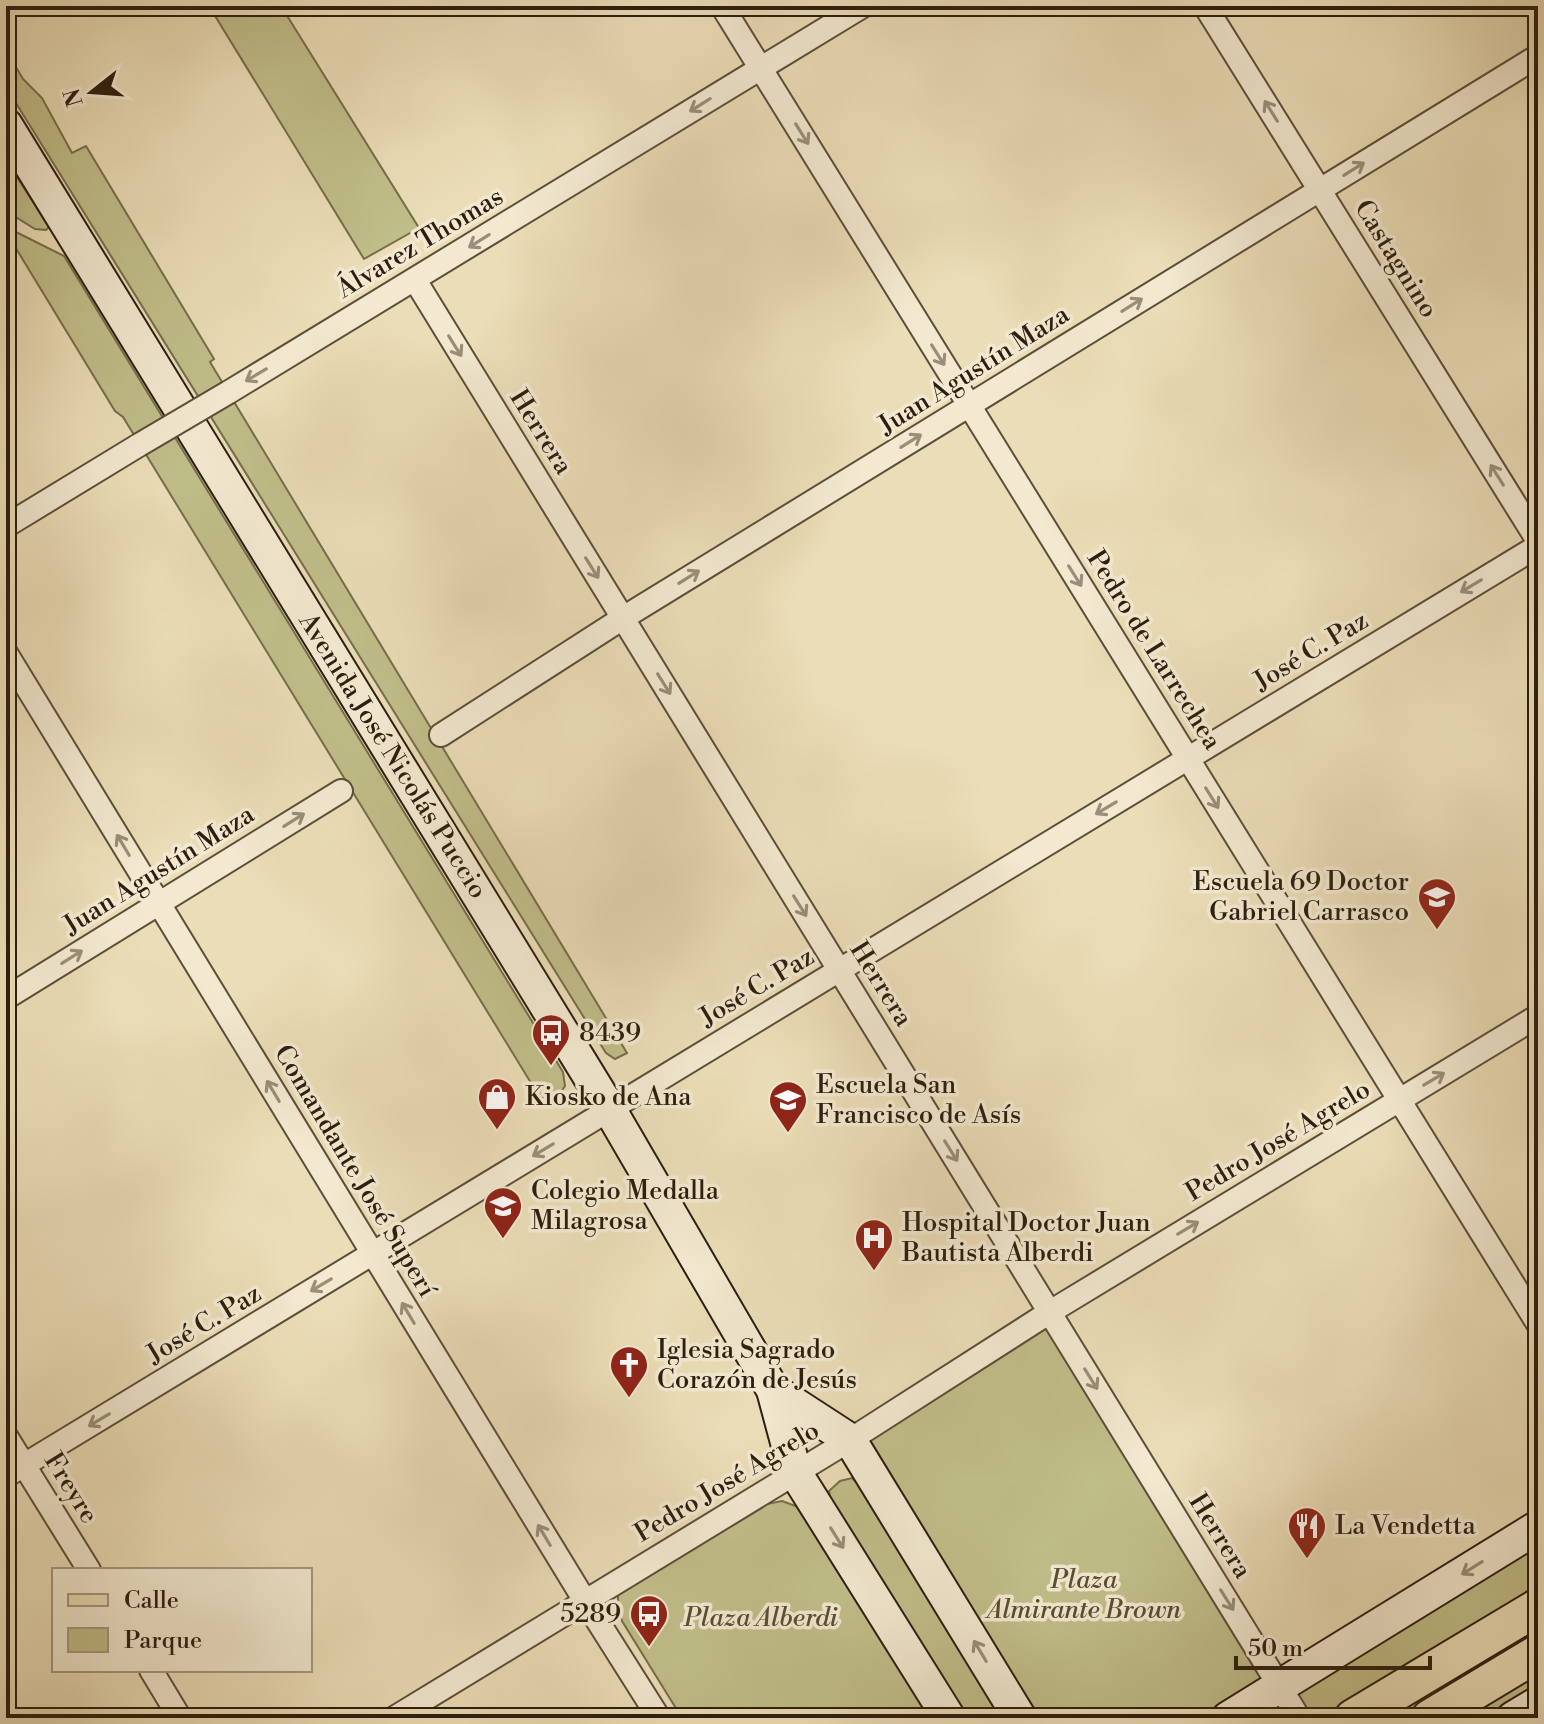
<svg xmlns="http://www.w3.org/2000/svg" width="1544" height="1724" font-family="'Libre Bodoni',serif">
<rect width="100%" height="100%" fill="#ebddb7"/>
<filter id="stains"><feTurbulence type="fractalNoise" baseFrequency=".0025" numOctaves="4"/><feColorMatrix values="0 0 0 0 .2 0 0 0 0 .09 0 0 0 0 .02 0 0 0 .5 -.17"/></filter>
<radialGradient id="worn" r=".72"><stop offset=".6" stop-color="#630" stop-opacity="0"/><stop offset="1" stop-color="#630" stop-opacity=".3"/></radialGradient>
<!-- green -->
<g fill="#c0be89" stroke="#766e4c" stroke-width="2">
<path d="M209 6H281L419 228 364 259Z"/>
<path d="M6 50 23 79 42 98 72 153 86 146 214 359 210 362 627 1053 615 1059 606 1053 6 87Z"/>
<path d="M6 160 49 227 46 230 35 229 6 211Z"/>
<path d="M12 230 64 256 563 1072 565 1086 559 1095 548 1099 539 1096 123 417 115 411 6 232Z"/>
<path d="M1050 1312 1280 1686 1538 1527V1703L1513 1718H1020L850 1440Z"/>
<path d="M852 1478 861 1487 1003 1718H963L831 1502 829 1491 840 1481Z"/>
<path d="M782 1501 801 1508 937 1718H682L622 1621 618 1608V1594L762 1505Z"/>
</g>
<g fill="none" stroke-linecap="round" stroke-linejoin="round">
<!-- street casing -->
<g stroke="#5c4e39" stroke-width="26">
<g id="street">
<path d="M722 6 1538 1324"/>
<path d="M1205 6 1538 541"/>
<path d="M415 280 1299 1718"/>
<path d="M229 392 863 6"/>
<path d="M6 526 139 445"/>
<path d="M6 653 585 1601 659 1718"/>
<path d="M441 735 623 618 1538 56"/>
<path d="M6 998 341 791"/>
<path d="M6 1436 89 1570"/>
<path d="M6 1476 1538 546"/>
<path d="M151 1670 180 1718"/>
<path d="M394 1718 850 1440 1050 1312 1538 1016"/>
</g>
</g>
<!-- secondary casing -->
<g stroke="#2c1e0f" stroke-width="36">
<g id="secondary">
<path d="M6 125 610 1110 773 1390 795 1472 949 1718"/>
<path d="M773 1390 850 1440 1020 1718"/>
<path d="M1228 1718 1538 1527"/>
<path d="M1513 1718 1538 1703"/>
</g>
</g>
<!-- primary casing -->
<g stroke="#2c1e0f" stroke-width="40">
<g id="primary">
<path d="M1353 1718 1538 1607"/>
<path d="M1430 1718 1538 1653"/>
</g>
</g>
<!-- street -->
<use href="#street" stroke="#f2e9d0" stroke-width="22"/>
<!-- secondary -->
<use href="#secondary" stroke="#f2e9d0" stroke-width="32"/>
<!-- primary -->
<use href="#primary" stroke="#ebddb7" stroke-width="36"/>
<!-- street-bridge casing -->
<g stroke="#5c4e39" stroke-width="26" stroke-linecap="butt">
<path id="street-bridge" d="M139 445 229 392"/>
</g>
<!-- street-bridge -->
<use href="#street-bridge" stroke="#f2e9d0" stroke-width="22"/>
</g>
<!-- one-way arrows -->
<defs><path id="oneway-shaft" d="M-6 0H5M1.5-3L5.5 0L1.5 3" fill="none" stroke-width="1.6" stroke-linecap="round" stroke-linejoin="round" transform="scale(2)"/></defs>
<g stroke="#998e79">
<use href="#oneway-shaft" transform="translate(700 105) rotate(148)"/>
<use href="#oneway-shaft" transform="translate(1271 111) rotate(-122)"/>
<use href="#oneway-shaft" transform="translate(802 134) rotate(58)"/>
<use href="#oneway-shaft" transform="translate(1354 169) rotate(-32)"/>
<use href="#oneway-shaft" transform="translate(479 241) rotate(148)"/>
<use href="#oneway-shaft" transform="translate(1132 305) rotate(-32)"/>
<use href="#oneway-shaft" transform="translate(455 346) rotate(58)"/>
<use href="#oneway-shaft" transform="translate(938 355) rotate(58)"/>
<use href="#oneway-shaft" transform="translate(256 375) rotate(149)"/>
<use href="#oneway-shaft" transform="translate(911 441) rotate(-32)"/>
<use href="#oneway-shaft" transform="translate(1497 475) rotate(-122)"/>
<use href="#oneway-shaft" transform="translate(592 568) rotate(58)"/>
<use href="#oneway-shaft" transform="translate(1075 576) rotate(58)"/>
<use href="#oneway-shaft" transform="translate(689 577) rotate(-32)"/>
<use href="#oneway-shaft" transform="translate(1471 586) rotate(149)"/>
<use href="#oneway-shaft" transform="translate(664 684) rotate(58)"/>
<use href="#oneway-shaft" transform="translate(1212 798) rotate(58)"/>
<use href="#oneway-shaft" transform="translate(1106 808) rotate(149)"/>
<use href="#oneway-shaft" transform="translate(294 820) rotate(-32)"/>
<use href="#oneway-shaft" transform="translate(123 845) rotate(-121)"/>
<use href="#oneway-shaft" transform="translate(800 906) rotate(58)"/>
<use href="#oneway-shaft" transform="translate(72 957) rotate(-32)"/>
<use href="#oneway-shaft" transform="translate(1434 1079) rotate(-31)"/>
<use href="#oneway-shaft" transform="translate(273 1091) rotate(-121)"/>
<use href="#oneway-shaft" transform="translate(543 1150) rotate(149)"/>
<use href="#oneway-shaft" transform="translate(951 1151) rotate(58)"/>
<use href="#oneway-shaft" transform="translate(1188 1228) rotate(-31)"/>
<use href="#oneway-shaft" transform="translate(321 1285) rotate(149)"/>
<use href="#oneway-shaft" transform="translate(408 1313) rotate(-121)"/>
<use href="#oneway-shaft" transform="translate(1091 1379) rotate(58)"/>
<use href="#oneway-shaft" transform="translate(99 1420) rotate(149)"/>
<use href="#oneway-shaft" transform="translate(544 1535) rotate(-121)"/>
<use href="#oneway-shaft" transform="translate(837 1538) rotate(58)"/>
<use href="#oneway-shaft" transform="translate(1472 1568) rotate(148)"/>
<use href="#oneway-shaft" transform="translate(1227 1600) rotate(58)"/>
<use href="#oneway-shaft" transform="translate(980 1651) rotate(-121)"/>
</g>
<!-- icons -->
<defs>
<g id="school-pin" transform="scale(2)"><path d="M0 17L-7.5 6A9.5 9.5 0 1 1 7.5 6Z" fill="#8f2418" stroke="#f2e9d0"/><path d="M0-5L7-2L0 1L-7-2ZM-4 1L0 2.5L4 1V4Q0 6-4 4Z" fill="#fff"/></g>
<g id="bus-pin" transform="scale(2)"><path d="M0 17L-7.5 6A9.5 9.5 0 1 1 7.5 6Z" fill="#8f2418" stroke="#f2e9d0"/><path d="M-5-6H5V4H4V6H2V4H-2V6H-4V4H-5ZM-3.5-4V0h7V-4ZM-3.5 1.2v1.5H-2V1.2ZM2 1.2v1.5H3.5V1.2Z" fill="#fff"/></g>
<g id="shop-pin" transform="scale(2)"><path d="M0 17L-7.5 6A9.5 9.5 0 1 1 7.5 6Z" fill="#8f2418" stroke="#f2e9d0"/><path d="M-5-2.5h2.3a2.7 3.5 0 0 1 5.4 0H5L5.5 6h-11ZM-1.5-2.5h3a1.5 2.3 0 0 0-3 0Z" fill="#fff"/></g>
<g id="hospital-pin" transform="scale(2)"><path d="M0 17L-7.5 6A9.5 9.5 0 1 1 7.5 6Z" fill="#8f2418" stroke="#f2e9d0"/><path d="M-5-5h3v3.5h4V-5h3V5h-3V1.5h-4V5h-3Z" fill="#fff"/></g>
<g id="church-pin" transform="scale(2)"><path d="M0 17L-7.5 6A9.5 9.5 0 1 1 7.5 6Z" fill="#8f2418" stroke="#f2e9d0"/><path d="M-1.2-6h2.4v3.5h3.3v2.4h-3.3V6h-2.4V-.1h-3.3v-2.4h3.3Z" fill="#fff"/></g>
<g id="restaurant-pin" transform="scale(2)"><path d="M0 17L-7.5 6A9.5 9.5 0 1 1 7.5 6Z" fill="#8f2418" stroke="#f2e9d0"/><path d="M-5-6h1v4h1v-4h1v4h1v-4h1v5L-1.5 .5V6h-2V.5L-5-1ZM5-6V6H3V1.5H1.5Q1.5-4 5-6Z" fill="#fff"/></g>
</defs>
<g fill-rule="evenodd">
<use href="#school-pin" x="1437" y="897"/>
<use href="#bus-pin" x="551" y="1033"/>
<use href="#shop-pin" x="497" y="1097"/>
<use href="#school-pin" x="788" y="1100"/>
<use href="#school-pin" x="503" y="1206"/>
<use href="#hospital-pin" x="874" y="1238"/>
<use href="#church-pin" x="629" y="1365"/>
<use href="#restaurant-pin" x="1307" y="1526"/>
<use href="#bus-pin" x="649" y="1614"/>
</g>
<g text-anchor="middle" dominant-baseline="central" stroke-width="7" stroke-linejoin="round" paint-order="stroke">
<!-- street labels -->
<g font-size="26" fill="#2c1e0f" stroke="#f2e9d0">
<text transform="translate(420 243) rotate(-31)">Álvarez Thomas</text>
<text transform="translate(1396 259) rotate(58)">Castagnino</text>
<text transform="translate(974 370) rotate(-32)">Juan Agustín Maza</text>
<text transform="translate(541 432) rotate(58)">Herrera</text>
<text transform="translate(1154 650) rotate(58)">Pedro de Larrechea</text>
<text transform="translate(1311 651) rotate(-31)">José C. Paz</text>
<text transform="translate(393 756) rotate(58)">Avenida José Nicolás Puccio</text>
<text transform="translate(159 870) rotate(-32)">Juan Agustín Maza</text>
<text transform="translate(881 984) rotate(58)">Herrera</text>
<text transform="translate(757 987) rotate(-31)">José C. Paz</text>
<text transform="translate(1278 1141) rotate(-31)">Pedro José Agrelo</text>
<text transform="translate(355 1171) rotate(59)">Comandante José Superí</text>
<text transform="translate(204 1324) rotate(-31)">José C. Paz</text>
<text transform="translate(727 1482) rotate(-31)">Pedro José Agrelo</text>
<text transform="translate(71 1488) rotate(58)">Freyre</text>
<text transform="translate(1220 1536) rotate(58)">Herrera</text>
</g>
<!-- poi labels -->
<g font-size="26" fill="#2c1e0f" stroke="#f2e9d0" text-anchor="start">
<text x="1409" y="882" text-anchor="end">Escuela 69 Doctor<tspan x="1409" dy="30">Gabriel Carrasco</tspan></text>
<text x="579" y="1033">8439</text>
<text x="816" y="1085">Escuela San<tspan x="816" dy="30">Francisco de Asís</tspan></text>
<text x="525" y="1097">Kiosko de Ana</text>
<text x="531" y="1191">Colegio Medalla<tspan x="531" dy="30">Milagrosa</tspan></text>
<text x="902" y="1223">Hospital Doctor Juan<tspan x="902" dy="30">Bautista Alberdi</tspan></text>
<text x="657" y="1350">Iglesia Sagrado<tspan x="657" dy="30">Corazón de Jesús</tspan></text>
<text x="1335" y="1526">La Vendetta</text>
<text x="621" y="1614" text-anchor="end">5289</text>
</g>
<!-- park labels -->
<g font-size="26" font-style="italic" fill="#584e34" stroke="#f2e9d0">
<text x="1084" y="1580">Plaza<tspan x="1084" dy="30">Almirante Brown</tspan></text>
<text x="761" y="1618">Plaza Alberdi</text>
</g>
</g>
<!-- margin -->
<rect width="1544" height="1724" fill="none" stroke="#ebddb7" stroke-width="32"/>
<rect x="8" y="8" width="1528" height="1708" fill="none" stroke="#2c1e0f" stroke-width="4"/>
<rect x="16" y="16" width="1512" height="1692" fill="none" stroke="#2c1e0f" stroke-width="2"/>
<!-- legend -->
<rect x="52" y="1568" width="260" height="104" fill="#f2e9d0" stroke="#a39883" stroke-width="2"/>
<rect x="68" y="1594" width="40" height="12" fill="#ebddb7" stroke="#a39883" stroke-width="2"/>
<text x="124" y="1608" font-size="24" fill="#2c1e0f">Calle</text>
<rect x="68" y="1628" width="40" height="24" fill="#c0be89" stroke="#a39883" stroke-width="2"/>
<text x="124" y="1648" font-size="24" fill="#2c1e0f">Parque</text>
<!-- north arrow -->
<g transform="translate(92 92) rotate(253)" stroke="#f2e9d0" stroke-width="6" paint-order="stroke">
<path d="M0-6L14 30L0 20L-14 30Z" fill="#2c1e0f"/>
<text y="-12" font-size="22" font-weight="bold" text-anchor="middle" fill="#2c1e0f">N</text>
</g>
<!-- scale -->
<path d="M1236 1656v12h194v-12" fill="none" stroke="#2c1e0f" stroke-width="4"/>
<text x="1248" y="1656" font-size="24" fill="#2c1e0f" stroke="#f2e9d0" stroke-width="6" paint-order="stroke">50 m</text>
<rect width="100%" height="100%" filter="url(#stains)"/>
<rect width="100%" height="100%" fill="url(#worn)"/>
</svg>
